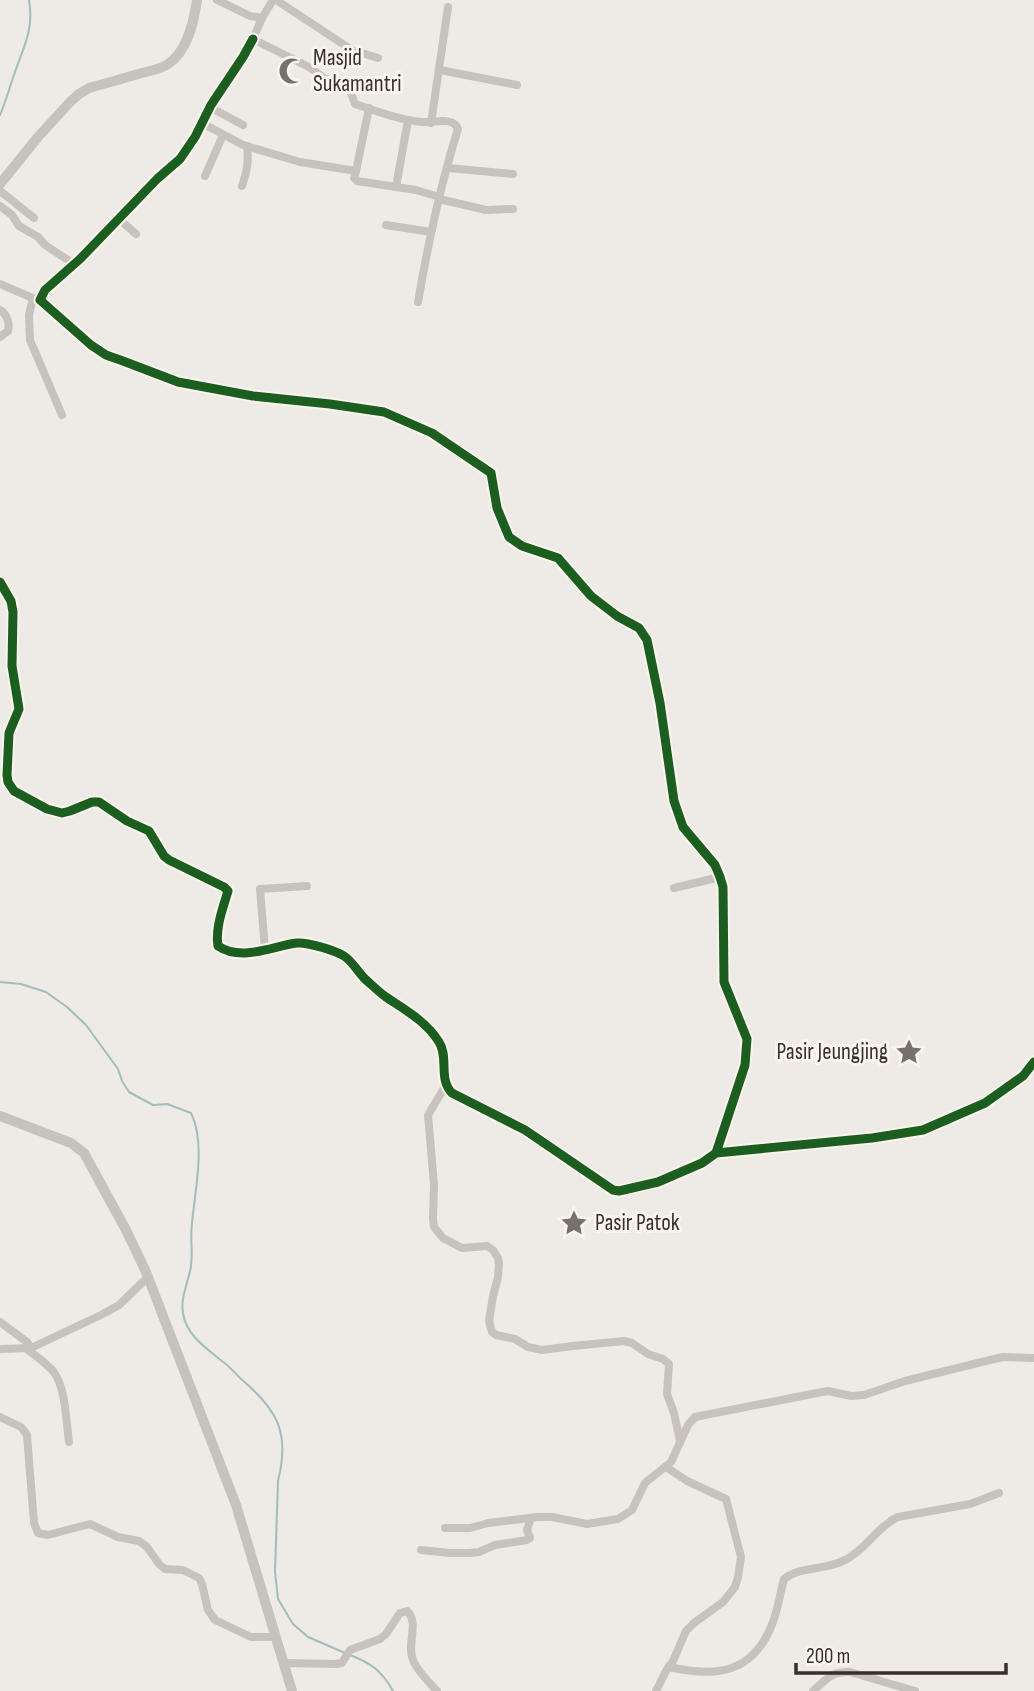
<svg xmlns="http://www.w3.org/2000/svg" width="1034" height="1691" font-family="'Sofia Sans Condensed',sans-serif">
<rect width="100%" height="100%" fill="#eeeae5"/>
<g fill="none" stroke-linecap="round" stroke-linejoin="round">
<!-- stream -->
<g stroke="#a2bdbe" stroke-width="2">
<path d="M0 115C6 101 10 86 15 72 24 46 34 29 29 0"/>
<path d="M0 982 21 984 46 992 67 1007 86 1025 118 1069 122 1081 129 1092 153 1105 167 1104 191 1113C206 1143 195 1190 192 1223 190 1237 193 1252 191 1266 189 1281 180 1297 183 1313 186 1335 206 1348 222 1361 229 1366 235 1373 241 1379 278 1410 290 1433 278 1481L275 1572 278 1599 293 1624 308 1637 345 1653"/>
<path d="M350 1655C371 1663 382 1671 393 1691"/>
</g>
<!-- minor -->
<g stroke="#c7c2bd" stroke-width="8">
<path d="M217 0 250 16 262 18"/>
<path d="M273 0 262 18 253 39 309 67 324 78 348 90 351 93 355 104C377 111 399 120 422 122 434 123 453 116 458 129 440 186 428 244 418 302"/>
<path d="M276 0 358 54 362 53 378 58"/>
<path d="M253 39 243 57 211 105 195 137 180 159 157 179 80 259 45 290 40 300 91 345 106 355 123 361 178 382 253 396 330 404 384 412 432 433 491 473 497 508 509 537 522 546 558 558 591 596 617 616 639 628 647 640 660 703 674 801 683 827 715 865 720 877 723 887 724 982 747 1039 745 1065 716 1153"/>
<path d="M440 70 517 85"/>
<path d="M210 107 243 125"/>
<path d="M202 123 243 145 300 162 356 171 354 178 357 181 416 190 439 197"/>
<path d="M431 123 448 7"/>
<path d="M448 168 513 174"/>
<path d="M356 171 369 108"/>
<path d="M205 176 223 135"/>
<path d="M242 186C247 171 249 162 247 146"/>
<path d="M396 187 408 120"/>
<path d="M0 191 34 218"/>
<path d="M439 199 486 210 513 209"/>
<path d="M0 206 12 215 19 226 38 237 45 245 74 264"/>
<path d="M119 219 136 234"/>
<path d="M386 225 431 232"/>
<path d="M0 284 37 300"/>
<path d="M33 298 29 315 30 340 62 415"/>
<path d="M0 310C7 314 10 323 8 331L0 337"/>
<path d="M0 582 11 601 13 612 12 666 19 709 9 733 7 775 8 782 14 791 47 809 62 813 70 811 92 802H99L127 821 149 831 164 856 169 860 224 887 228 891C223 908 215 928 218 946 242 962 272 946 297 943 307 942 334 950 344 956 352 961 358 972 365 979 372 985 379 992 386 997 405 1010 426 1021 439 1042 449 1057 438 1079 452 1093L525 1130 613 1190 619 1191 658 1182 702 1163 716 1153 872 1138 923 1130 985 1103 1023 1076 1034 1062"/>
<path d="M674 888 720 877"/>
<path d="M265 950 260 889 307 886"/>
<path d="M446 1081 443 1090 428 1115 434 1185 433 1219 434 1227 443 1238 462 1248 487 1246 493 1250 498 1258 499 1264 498 1277 493 1296 489 1321 492 1332 496 1335 515 1339 528 1347 542 1350 573 1346 624 1341 632 1343 648 1354 663 1359 669 1364 667 1394 674 1413 680 1441"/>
<path d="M0 1322 27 1342 31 1348"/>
<path d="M0 1349 31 1348 103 1314 119 1305 148 1277"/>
<path d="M27 1349C36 1356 46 1363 53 1371 66 1387 66 1422 69 1442"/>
<path d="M0 1417 21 1427 27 1435 34 1523 38 1533 48 1535 90 1524 118 1537 139 1541 147 1547 159 1564 165 1569 183 1570 199 1578 202 1584 208 1610 215 1620 251 1637H276"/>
<path d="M445 1528H470L488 1523 538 1517H552L587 1524 618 1519 632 1510 645 1483 671 1462 688 1425 695 1417 817 1393 828 1391 851 1396 864 1395 905 1381 990 1360 1003 1357 1034 1358"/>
<path d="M421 1550 450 1553H469L479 1552 495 1545 527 1540 530 1538 527 1530 531 1518"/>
<path d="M284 1663 336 1664 342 1663 350 1650 380 1639 386 1634 400 1613 407 1611C420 1623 406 1644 413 1660 417 1671 429 1682 437 1691"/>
<path d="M669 1667C718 1678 754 1673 773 1622 778 1608 780 1594 784 1579 802 1565 827 1571 847 1559 866 1549 878 1526 898 1517L970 1504 999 1493"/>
<path d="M656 1691 667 1669 673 1661 686 1631 694 1623 723 1602 735 1587 738 1577 741 1557 726 1499 687 1481 666 1467"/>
<path d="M813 1691C826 1680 831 1671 850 1672L915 1691"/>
</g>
<!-- tertiary -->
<g stroke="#c7c2bd" stroke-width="10">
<path d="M0 184 38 137 70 102 79 94 89 88C107 83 124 78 142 73 151 71 161 69 168 64 188 51 194 21 197 0"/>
<path d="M0 1116 71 1143 84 1153 126 1230 146 1272 236 1505 292 1691"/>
</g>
<!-- cycleway casing -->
<g stroke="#f9f4ed" stroke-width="13">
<g id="cycleway">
<path d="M253 39 243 57 211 105 195 137 180 159 157 179 80 259 45 290 40 300 91 345 106 355 123 361 178 382 253 396 330 404 384 412 432 433 491 473 497 508 509 537 522 546 558 558 591 596 617 616 639 628 647 640 660 703 674 801 683 827 715 865 720 877 723 887 724 982 747 1039 745 1065 716 1153"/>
<path d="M0 582 11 601 13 612 12 666 19 709 9 733 7 775 8 782 14 791 47 809 62 813 70 811 92 802H99L127 821 149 831 164 856 169 860 224 887 228 891C223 908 215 928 218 946 242 962 272 946 297 943 307 942 334 950 344 956 352 961 358 972 365 979 372 985 379 992 386 997 405 1010 426 1021 439 1042 449 1057 438 1079 452 1093L525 1130 613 1190 619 1191 658 1182 702 1163 716 1153 872 1138 923 1130 985 1103 1023 1076 1034 1062"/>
</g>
</g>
<!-- cycleway -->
<use href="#cycleway" stroke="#1b5e20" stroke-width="9"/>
</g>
<!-- icons -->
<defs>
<g id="mosque-bare" transform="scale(2.1)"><path d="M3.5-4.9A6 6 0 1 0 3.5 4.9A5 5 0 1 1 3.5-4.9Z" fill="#78706c" stroke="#f9f4ed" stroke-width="2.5" paint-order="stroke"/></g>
<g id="sight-bare" transform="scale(2.1)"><path d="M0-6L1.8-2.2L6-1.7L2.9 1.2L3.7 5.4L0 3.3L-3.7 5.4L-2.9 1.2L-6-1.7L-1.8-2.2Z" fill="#78706c" stroke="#f9f4ed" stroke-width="2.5" paint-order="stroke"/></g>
</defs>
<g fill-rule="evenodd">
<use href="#mosque-bare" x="292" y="71"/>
<use href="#sight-bare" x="909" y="1052"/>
<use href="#sight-bare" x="574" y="1223"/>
</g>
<g text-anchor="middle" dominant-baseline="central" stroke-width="6" stroke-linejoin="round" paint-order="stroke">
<!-- poi labels -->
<g font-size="23" fill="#382f2b" stroke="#f9f4ed" text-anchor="start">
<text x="313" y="58">Masjid<tspan x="313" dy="26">Sukamantri</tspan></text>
<text x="888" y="1052" text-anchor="end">Pasir Jeungjing</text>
<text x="595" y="1223">Pasir Patok</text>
</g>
</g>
<!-- scale -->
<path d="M796 1663v10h210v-10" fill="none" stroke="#382f2b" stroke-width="3.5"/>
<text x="806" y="1663" font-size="21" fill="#382f2b" stroke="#f9f4ed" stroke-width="5" paint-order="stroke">200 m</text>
</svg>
